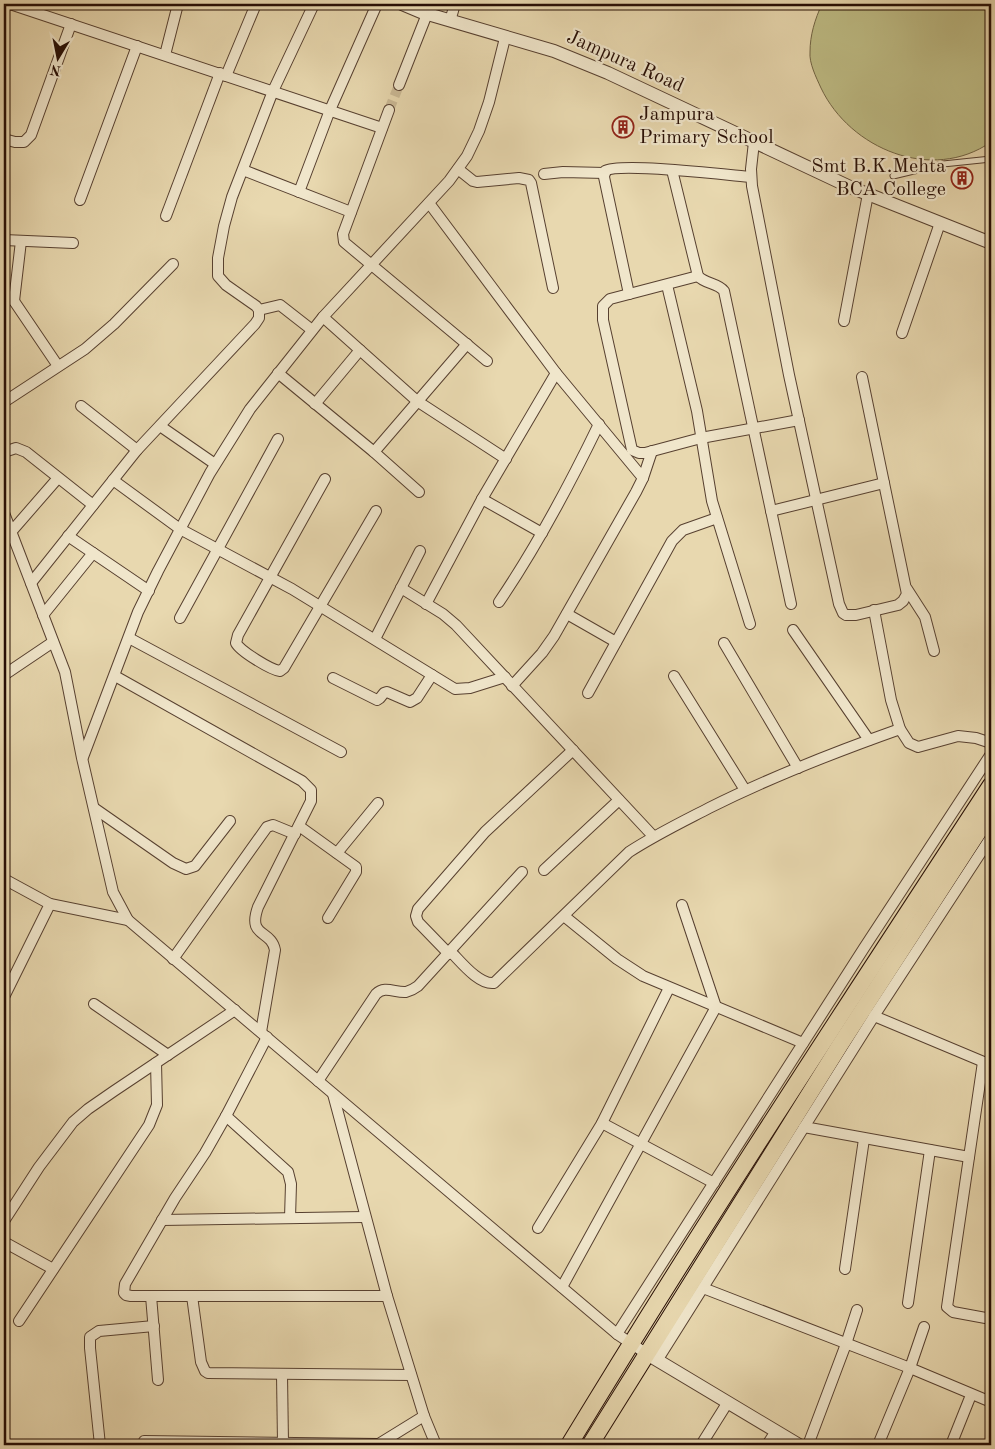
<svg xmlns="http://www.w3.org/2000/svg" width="995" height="1449" font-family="'Old Standard TT',serif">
<rect width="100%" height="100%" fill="#e8d8af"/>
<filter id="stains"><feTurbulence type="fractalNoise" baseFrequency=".004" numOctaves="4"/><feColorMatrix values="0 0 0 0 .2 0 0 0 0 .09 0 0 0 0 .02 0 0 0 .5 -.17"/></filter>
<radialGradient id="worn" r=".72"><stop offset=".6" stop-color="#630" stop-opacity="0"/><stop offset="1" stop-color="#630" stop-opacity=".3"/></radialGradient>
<!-- green -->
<path fill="#bebc85" stroke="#726545" d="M822 4H991V142C932 183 850 149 821 88 816 77 809 63 810 52 810 35 815 19 822 4Z"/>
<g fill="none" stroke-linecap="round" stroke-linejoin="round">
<!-- minor-tunnel -->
<path stroke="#cbba96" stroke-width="10" stroke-dasharray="10 5" stroke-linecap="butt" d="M389 110 399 85"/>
<!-- service casing -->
<g stroke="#574030" stroke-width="7">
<path id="service" d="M893 176 943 164 991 159"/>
</g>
<!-- minor casing -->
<g stroke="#574030" stroke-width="12">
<g id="minor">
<path d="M10 4 382 128"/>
<path d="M450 21 455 4"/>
<path d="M165 55 178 4"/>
<path d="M226 76 256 4"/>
<path d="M399 85 427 14"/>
<path d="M389 110 343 234 344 242 487 361"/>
<path d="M4 139 15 142H24L31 135 71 24"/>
<path d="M754 142 751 169 752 186 789 375 839 604 843 613 846 615H856L898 605 903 601 907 594 862 377"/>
<path d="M458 169 473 181 477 182 519 178 529 180 531 183 553 288"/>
<path d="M243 170 351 212"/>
<path d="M672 170 698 276C705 284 718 283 724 291L791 604"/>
<path d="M544 174 563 172 605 173"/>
<path d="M299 192 330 110 377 4"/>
<path d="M80 200 137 46"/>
<path d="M429 203 556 373 643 478"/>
<path d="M166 216 220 73"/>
<path d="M4 240 73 243"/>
<path d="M698 276 610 299 603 306V320L632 450 639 453H645L701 438 799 420"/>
<path d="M667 285 697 411 712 501 750 624"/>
<path d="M629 294 604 177 605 171C619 162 728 175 751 177"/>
<path d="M4 295 10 297 14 301 58 366"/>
<path d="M14 301 21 241"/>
<path d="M259 310 280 305 312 330"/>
<path d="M323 317 417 401 506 459"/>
<path d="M844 321 868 194"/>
<path d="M902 333 940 223"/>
<path d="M278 373 374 452 419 492"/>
<path d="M4 402 85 349 114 324 173 264"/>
<path d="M315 404 360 350"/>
<path d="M81 406 137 450"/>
<path d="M160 426 215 464"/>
<path d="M4 452 16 448 26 452 93 505"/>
<path d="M374 452 467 344"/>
<path d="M325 479 238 635 236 643C240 651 271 670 280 671L284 668 376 511"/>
<path d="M113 480 180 529 292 589 455 689 470 688 505 677"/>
<path d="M482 499 542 533"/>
<path d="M771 511 884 483"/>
<path d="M4 513 65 672 82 758 113 892 128 920 617 1334 647 1354"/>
<path d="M11 532 58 478"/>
<path d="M68 536 149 591"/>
<path d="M31 583 137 450 255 324 259 318V310L256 306 226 285 218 276V258L224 226 232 197 273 91 314 4"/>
<path d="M401 588 443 614 456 625 653 836"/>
<path d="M907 589 925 617 934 651"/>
<path d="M499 602C537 546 569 486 599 424"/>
<path d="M426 604 482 499 556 373"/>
<path d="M874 610 891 700 900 729 909 743 918 747 958 736 976 738 991 743"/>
<path d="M567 614 616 642"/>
<path d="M43 615 93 553"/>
<path d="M180 618 278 439"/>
<path d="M793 630 869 740"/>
<path d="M129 638 341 752"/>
<path d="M375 639 420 551"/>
<path d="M724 643 798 768"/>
<path d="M4 675 53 642"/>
<path d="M115 676 302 781 311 790V801L258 907C247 938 271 929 275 950L261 1032"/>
<path d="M674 676 745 790"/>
<path d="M333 678 377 700 380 698 384 693 387 692 410 702 417 698 432 675"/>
<path d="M512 686 542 653 554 636 636 492 643 478 652 451"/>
<path d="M588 693 672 541 683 530 717 518"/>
<path d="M83 757 138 612 158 571 210 473 250 409 323 317 449 181 467 156 479 131 489 102 505 38"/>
<path d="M94 808 173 863 186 869 195 866 230 821"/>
<path d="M299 826 356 867V872L328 918"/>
<path d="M337 853 378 803"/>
<path d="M544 870 619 800"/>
<path d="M4 879 50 904 128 920"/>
<path d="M564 916 617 959 643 976 803 1043"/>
<path d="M451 952C461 962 479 985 494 983L629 852C655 835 682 822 709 808 771 777 835 752 900 729"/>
<path d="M449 954 418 922 416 916 418 909 485 832 573 750"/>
<path d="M173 959 267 827 273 825 295 834"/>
<path d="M4 997 50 904"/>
<path d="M94 1004 168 1055"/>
<path d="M874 1016 991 1065"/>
<path d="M267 1037 226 1116 205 1153 175 1198 125 1284 124 1293 126 1295 131 1296H387"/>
<path d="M983 1062 947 1307 953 1312 991 1319"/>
<path d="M318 1081 376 994C385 985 395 993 406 992 410 991 414 989 418 986L522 872"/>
<path d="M333 1094 387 1296 424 1416 436 1445"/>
<path d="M226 1116 288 1172 291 1184 290 1218"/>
<path d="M602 1123 714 1183"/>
<path d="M804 1127 969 1157"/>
<path d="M162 1220 364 1217"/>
<path d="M4 1221 39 1167 73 1122 88 1109 114 1091 235 1010"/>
<path d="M538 1228 602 1123 669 988"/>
<path d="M4 1242 53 1269"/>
<path d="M845 1269 864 1139"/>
<path d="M562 1287 716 1007 682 905"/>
<path d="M703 1288 910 1368 991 1402"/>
<path d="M151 1296 158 1380"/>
<path d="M192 1296 201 1362 205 1371 208 1373 411 1375"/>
<path d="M908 1303 930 1150"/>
<path d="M19 1321 149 1125 157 1105 156 1063"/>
<path d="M617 1334 864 948 991 754"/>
<path d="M658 1359 874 1016 991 837"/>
<path d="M282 1375 283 1443"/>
<path d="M144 1441 379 1444"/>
<path d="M100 1445 90 1348V1337L99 1331 154 1326"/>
<path d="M377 1445 424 1416"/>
<path d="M701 1445 728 1402"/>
<path d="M767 1445 776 1431"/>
<path d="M808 1445 846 1344 857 1310"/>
<path d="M878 1445 910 1368 924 1327"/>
<path d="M951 1445 971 1395"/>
</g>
</g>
<!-- tertiary casing -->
<g stroke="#574030" stroke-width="14">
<g id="tertiary">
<path d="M402 4 421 12 554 51 608 73 850 187 991 243"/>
<path d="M647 1354 799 1445"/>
</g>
</g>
<!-- trunk casing -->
<g stroke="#270e05" stroke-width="18">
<g id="trunk">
<path d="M569 1445C704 1222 848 1004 991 785"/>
<path d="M590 1445 840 1045 991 812"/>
</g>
</g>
<!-- service -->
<use href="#service" stroke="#f0e6cb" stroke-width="5"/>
<!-- minor -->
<use href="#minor" stroke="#f0e6cb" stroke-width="10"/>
<!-- tertiary -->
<use href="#tertiary" stroke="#f0e6cb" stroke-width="12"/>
<!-- trunk -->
<use href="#trunk" stroke="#e8d8af" stroke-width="16"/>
</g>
<!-- icons -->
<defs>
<g id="building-ring" transform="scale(1.125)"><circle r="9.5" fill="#f0e6cb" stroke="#8f2418" stroke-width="1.5"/><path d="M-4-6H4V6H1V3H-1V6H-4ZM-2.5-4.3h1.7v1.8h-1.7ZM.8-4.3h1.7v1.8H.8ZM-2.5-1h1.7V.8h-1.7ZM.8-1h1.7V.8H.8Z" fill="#8f2418"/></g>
</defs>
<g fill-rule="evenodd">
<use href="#building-ring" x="623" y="127"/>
<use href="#building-ring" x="962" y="178"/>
</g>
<g text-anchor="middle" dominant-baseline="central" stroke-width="4.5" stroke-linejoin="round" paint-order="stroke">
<!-- street labels -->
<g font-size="20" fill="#270e05" stroke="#f0e6cb">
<text transform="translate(625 62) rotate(24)">Jampura Road</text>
</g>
<!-- poi labels -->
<g font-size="20" fill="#270e05" stroke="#f0e6cb" text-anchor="start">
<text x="639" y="115">Jampura<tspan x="639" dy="23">Primary School</tspan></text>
<text x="946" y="167" text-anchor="end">Smt B.K.Mehta<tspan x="946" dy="23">BCA College</tspan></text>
</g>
</g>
<!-- margin -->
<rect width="995" height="1449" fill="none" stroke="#e8d8af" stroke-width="20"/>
<rect x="5" y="5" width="985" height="1439" fill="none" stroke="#270e05" stroke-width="2.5"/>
<rect x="10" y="10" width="975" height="1429" fill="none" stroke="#270e05"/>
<!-- north arrow -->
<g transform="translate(58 58) rotate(190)" stroke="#f0e6cb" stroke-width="4" paint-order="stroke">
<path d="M0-4L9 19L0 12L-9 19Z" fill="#270e05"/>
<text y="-8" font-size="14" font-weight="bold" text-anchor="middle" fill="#270e05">N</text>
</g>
<rect width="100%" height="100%" filter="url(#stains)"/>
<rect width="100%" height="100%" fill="url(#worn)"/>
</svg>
